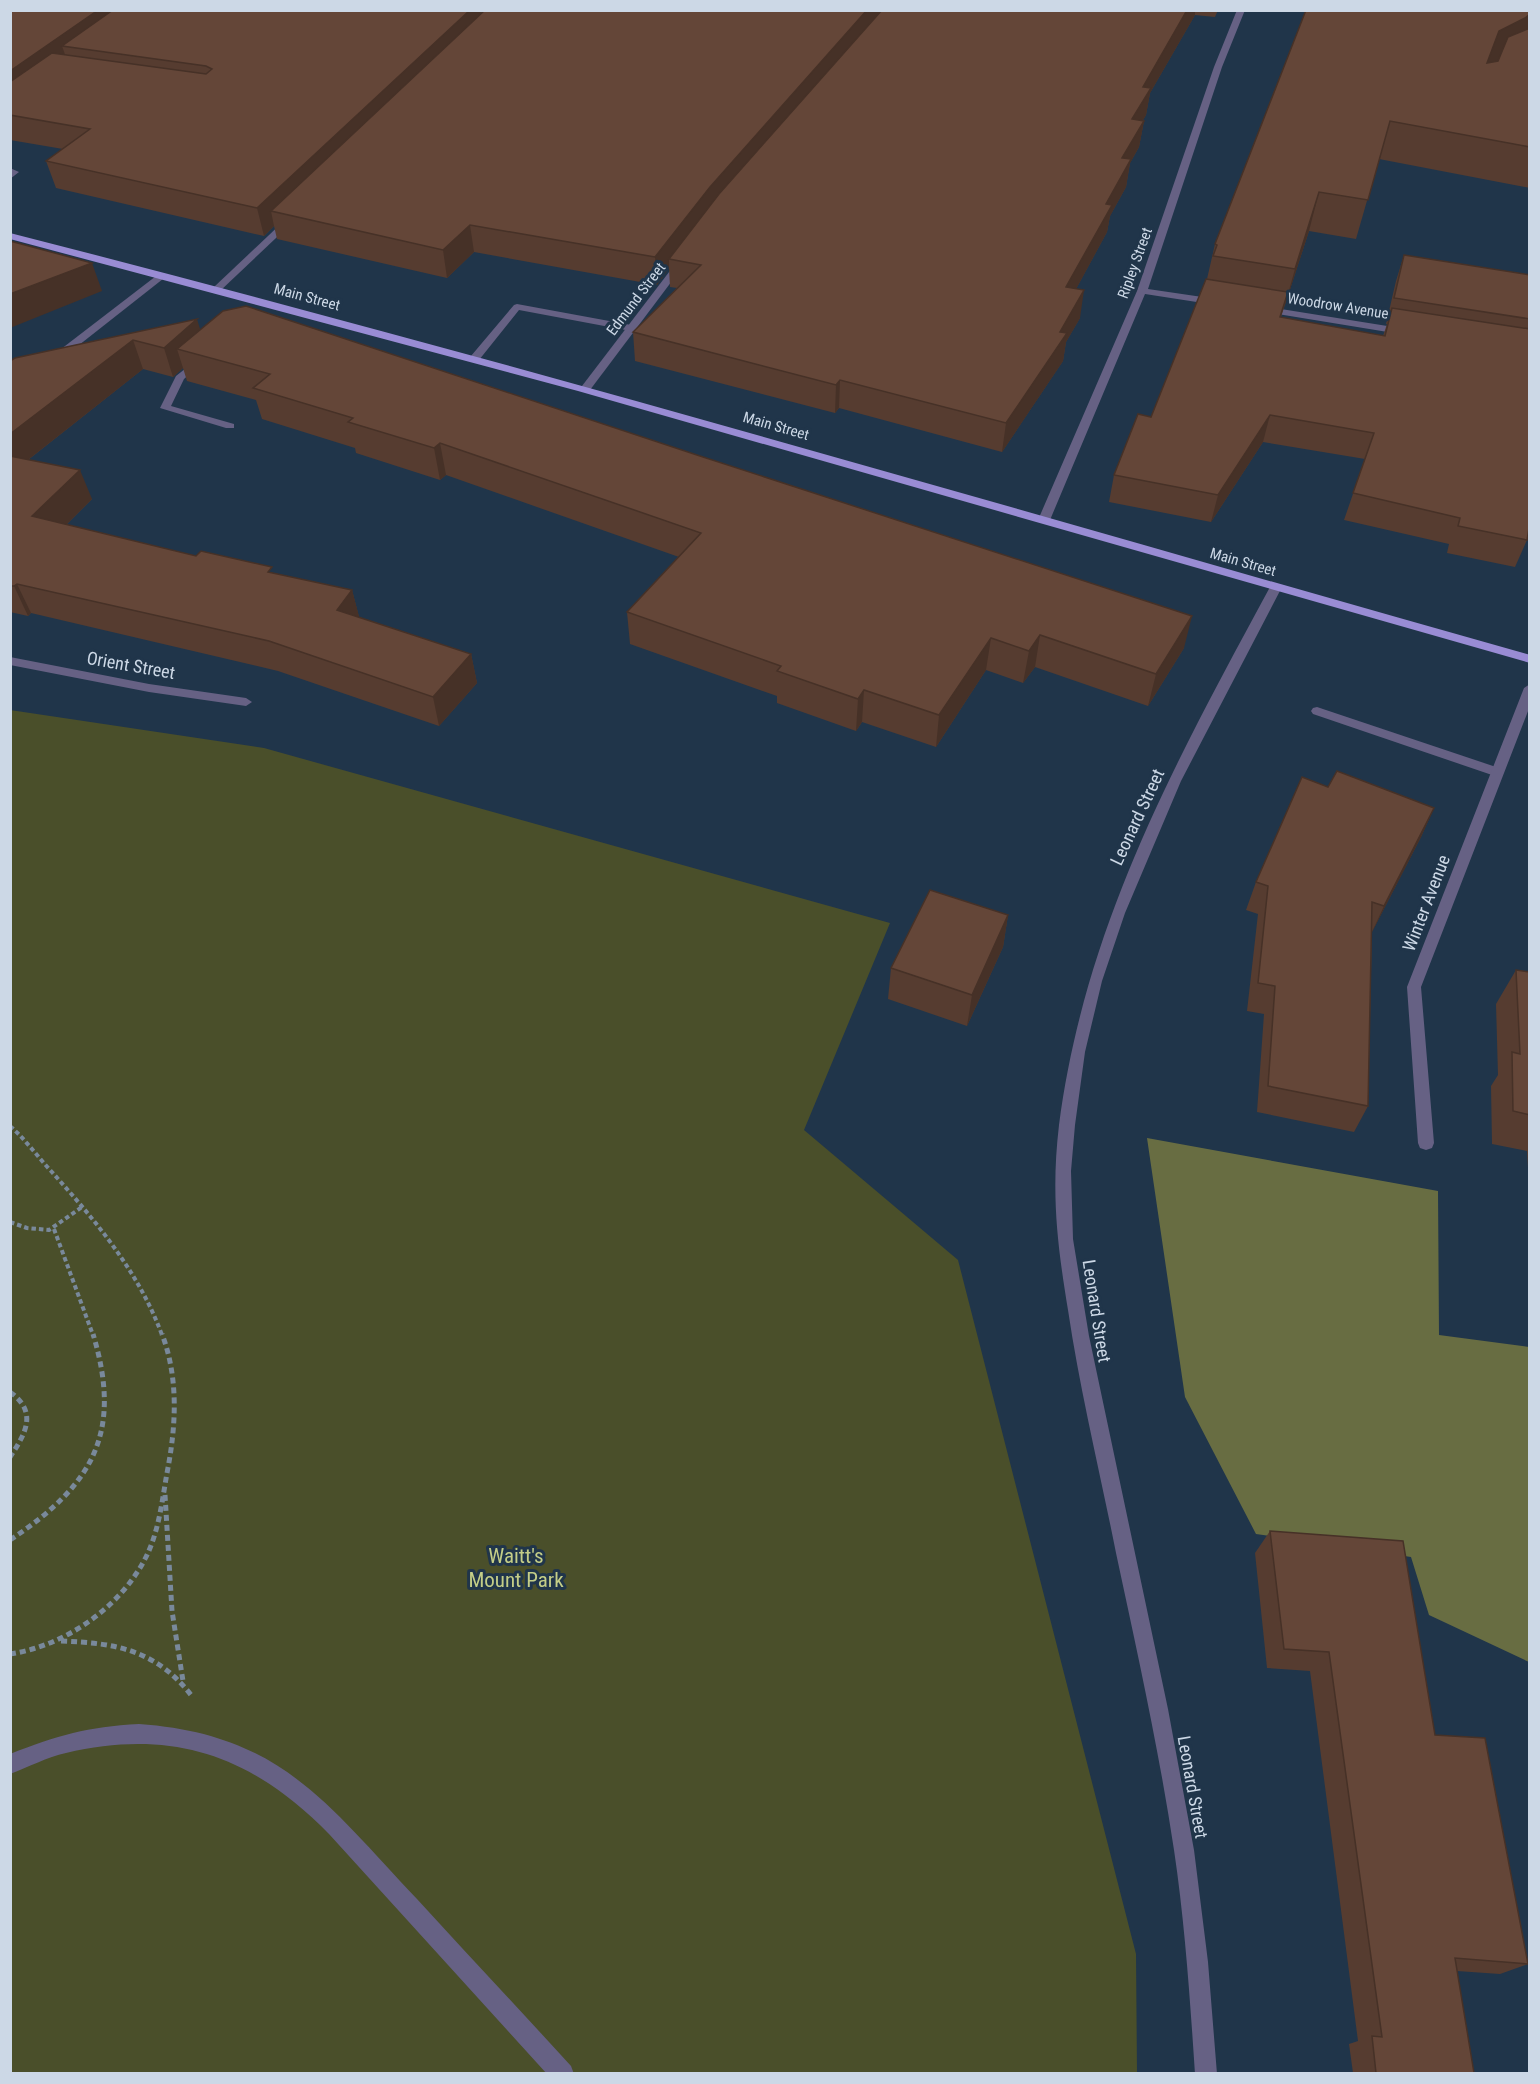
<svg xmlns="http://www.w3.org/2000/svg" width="1540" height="2084" font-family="'Roboto Condensed',sans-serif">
<rect width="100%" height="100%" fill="#20354a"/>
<!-- green -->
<path fill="#4a4f2a" d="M10 710 264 748 890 923 804 1130 958 1260 1136 1954 1137 2073H11Z"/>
<!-- forest -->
<path fill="#686d42" d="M1147 1138 1438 1191 1439 1335 1529 1347V1662L1429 1615 1411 1557 1256 1534 1185 1397Z"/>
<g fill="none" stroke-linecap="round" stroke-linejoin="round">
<!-- path-far1 -->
<g stroke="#79899b" stroke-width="4" stroke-dasharray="4.5 3" stroke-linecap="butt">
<path d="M10 1126C25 1139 37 1156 51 1171 95 1220 139 1272 162 1335"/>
<path d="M10 1222 27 1228 49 1230 82 1207"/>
<path d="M54 1229 93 1335"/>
</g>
<!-- path -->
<g stroke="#79899b" stroke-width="5" stroke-dasharray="6 4" stroke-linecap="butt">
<path d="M10 1392C38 1412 26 1433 10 1457"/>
<path d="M165 1495 172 1611 183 1681"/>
<path d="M10 1540C93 1485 123 1433 93 1334"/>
<path d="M61 1641C116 1643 156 1650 191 1695"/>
<path d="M10 1654C65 1646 121 1607 146 1557 159 1531 162 1501 167 1473 176 1427 179 1379 162 1334"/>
</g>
<!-- lane -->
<g fill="#666184" fill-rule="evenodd">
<path d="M10 168 19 172 10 179Z"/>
<path d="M517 304 631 325 636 328 631 331 519 310 479 360H471V356L514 305Z"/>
<path d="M200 357 205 360 184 379 171 406 234 424V428H226L160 408 176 376Z"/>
<path d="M1317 707 1502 769 1504 772 1502 775H1492L1313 714 1311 711 1313 708Z"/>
<path d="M139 1724C281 1734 327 1804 417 1899 468 1955 520 2010 571 2066L574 2074H547L329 1834C253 1756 173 1728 66 1753 47 1757 29 1767 10 1774V1754C58 1735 87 1727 139 1724Z"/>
</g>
<!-- street -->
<g fill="#666184" fill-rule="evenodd">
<path d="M1237 10H1245L1222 67 1148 289 1216 299 1221 302 1216 305 1145 294 1050 520 1044 523 1040 522 1038 520 1137 291 1214 67Z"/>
<path d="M287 218 295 220 220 291H214V287Z"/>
<path d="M679 259 687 261 590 390H582V386Z"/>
<path d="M160 273 168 275 60 360H52V356Z"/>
<path d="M1263 306 1406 329 1411 332 1406 335 1260 311 1258 309Z"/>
<path d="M1276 583 1282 587 1181 781 1125 913 1102 981 1085 1052 1075 1125 1071 1171 1073 1239 1089 1336 1168 1709 1194 1850 1208 1962 1217 2074H1195C1190 1999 1185 1924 1174 1850 1159 1750 1137 1651 1116 1553 1100 1472 1080 1391 1068 1310 1057 1243 1051 1193 1059 1125 1085 925 1176 761 1270 587Z"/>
<path d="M10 657 149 684 246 698 252 702 246 706 149 692 10 665Z"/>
<path d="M1530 684V706L1421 987 1434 1143 1432 1148 1426 1150 1420 1148 1418 1143 1407 987 1524 688Z"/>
</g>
<!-- primary -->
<path fill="#998cd4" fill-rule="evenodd" d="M10 233C520 363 1024 512 1530 655V663L578 391 10 239Z"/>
</g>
<!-- wall -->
<g fill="#563c30">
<path d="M10 10H1218L1215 17 1195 15 1150 93 1146 115 1143 120 1144 121 1139 147 1130 163 1126 187 1110 216 1107 232 1076 289 1080 318 1066 342 1063 361 1002 452 839 408 835 413 635 361 633 332 677 288 670 287 669 268 657 285 474 252 447 278 277 239 274 226 264 236 56 188 46 161 63 149 10 140Z"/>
<path d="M1530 10V188L1379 159 1356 239 1309 231 1281 317 1383 336 1387 324H1386L1396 281 1404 255 1530 275V522L1527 540 1515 567 1447 553 1449 544 1344 520 1365 459 1263 442 1211 522 1109 502 1114 475 1151 417 1207 279 1215 244Z"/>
<path d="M201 330 1184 648 1148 706 1035 667 1023 683 986 670 936 747 862 722 856 731 777 703V696L630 644 627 612 679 557 446 475 440 480 356 453 355 448 262 419 256 400 187 381 183 368 173 377 143 369 28 460 92 499 66 525 196 556 352 590 359 617 471 654 477 683 439 726 278 671 31 613 28 616 10 612V361L15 358Z"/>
<path d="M1328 787 1434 808 1421 837 1372 932 1368 1106 1354 1132 1257 1112 1264 1014 1247 1011 1258 914 1246 910 1256 882Z"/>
<path d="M1008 915 1003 947 967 1026 888 999 891 968Z"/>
<path d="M1516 970 1530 972V1201L1527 1151 1492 1144 1491 1086 1498 1075 1496 1004Z"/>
<path d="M1270 1531 1435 1735 1528 1964 1500 1974 1457 1971 1474 2073H1353L1349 2044 1358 2041 1310 1671 1267 1668 1255 1553Z"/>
</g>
<!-- shaded-wall -->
<g fill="#463127">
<path d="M98 10H141L62 46 68 63 10 100V71Z"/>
<path d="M470 10H500L271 211 274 226 264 236 257 208Z"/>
<path d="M867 10H889L669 259V268L657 285 655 257 710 187Z"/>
<path d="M1187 10H1195V15L1150 93 1146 115 1128 146 1132 119 1143 87Z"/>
<path d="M1530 14V31L1513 54 1487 67V63L1499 31Z"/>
<path d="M1144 121 1139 147 1130 163 1126 187 1110 216 1107 232 1062 315 1066 287 1106 204 1122 158Z"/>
<path d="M1319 192 1309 231 1284 308 1295 269Z"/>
<path d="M470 225 474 252 447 278 443 250Z"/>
<path d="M92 263 102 291 10 328V294Z"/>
<path d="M1084 290 1080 318 1066 342 1063 361 1002 452 1006 423Z"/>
<path d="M197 319 206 348 177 349 183 368 173 377 164 348Z"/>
<path d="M133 340 143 369 10 474V434Z"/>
<path d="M840 380 839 408 835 413 836 385Z"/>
<path d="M1270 415 1263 442 1211 522 1218 495Z"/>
<path d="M440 443 446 475 440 480 434 448Z"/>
<path d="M80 470 92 499 45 546 32 516Z"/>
<path d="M17 584 31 613 28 616 14 586Z"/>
<path d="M352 590 360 620 337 610Z"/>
<path d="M1192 616 1184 648 1148 706 1156 674Z"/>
<path d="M1040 635 1035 667 1023 683 1029 651Z"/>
<path d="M991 638 986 670 936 747 939 715Z"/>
<path d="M471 654 477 683 439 726 433 697Z"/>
<path d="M864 690 862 722 856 731 858 699Z"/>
<path d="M1434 808 1421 837 1371 934 1384 906Z"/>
<path d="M1008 915 1003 947 967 1026 972 995Z"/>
</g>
<!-- building -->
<g fill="#644638" stroke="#463127" stroke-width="1.5">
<path d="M10 10H98L10 71Z"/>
<path d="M113 10H470L257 208 46 161 90 129 10 115V82L52 53 206 74 212 69 206 66 62 46Z"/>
<path d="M485 10H867L710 187 655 257 470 225 443 250 271 211Z"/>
<path d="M882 10H1187L1143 87 1151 88 1132 119 1144 121 1122 158 1131 159 1106 204 1112 205 1066 287 1084 290 1060 332 1067 333 1006 423 840 380 836 385 633 332 701 265 669 259 719 194Z"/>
<path d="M1306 10H1530V14L1525 18 1499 31 1487 63 1498 61 1508 37 1530 28V147L1390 121 1368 200 1319 192 1295 269 1213 256 1217 245 1215 244Z"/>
<path d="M10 241 92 263 10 294Z"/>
<path d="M1404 255 1530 275V319L1394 298Z"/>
<path d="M1206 279 1288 292 1280 317 1385 336 1392 308 1530 329V522L1527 540 1458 526 1460 518 1353 493 1374 433 1270 415 1218 495 1114 475 1138 414 1151 417Z"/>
<path d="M246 306 700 456 1192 616 1156 674 1040 635 1029 651 991 638 939 715 864 690 858 699 777 671 781 666 627 612 701 533 440 443 434 448 348 422 353 418 253 388 270 374 177 349 223 311Z"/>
<path d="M197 319 164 348 133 340 10 434V361L15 358Z"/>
<path d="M10 456 80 470 32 516 196 556 201 551 272 567 268 572 352 590 337 610 471 654 433 697 269 641 17 584 14 586H10Z"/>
<path d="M1337 771 1434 808 1384 906 1372 902 1368 1106 1268 1086 1275 986 1258 983 1268 886 1256 882 1302 777 1328 787Z"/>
<path d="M930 890 1008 915 972 995 891 968Z"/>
<path d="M1516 970 1530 972V1115L1513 1111 1512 1052 1520 1054Z"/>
<path d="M1270 1531 1403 1541 1435 1735 1485 1738 1528 1964 1455 1958 1474 2073H1376L1372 2036 1382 2037 1329 1652 1284 1649Z"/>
</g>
<g text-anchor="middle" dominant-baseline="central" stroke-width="6" stroke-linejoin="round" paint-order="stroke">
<!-- far-street labels -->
<g font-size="15" fill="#ccd8e6" stroke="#20354a">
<text transform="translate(1135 263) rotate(-70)">Ripley Street</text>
<text transform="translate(307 297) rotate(15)">Main Street</text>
<text transform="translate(636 299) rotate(-53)">Edmund Street</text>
<text transform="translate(1338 306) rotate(9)">Woodrow Avenue</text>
<text transform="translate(776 426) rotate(16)">Main Street</text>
<text transform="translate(1243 562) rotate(16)">Main Street</text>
</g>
<!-- street labels -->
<g font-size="18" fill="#ccd8e6" stroke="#20354a">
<text transform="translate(131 665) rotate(10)">Orient Street</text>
<text transform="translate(1137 817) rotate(-65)">Leonard Street</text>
<text transform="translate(1426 903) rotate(-69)">Winter Avenue</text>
<text transform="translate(1097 1311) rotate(81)">Leonard Street</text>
<text transform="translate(1193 1787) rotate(80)">Leonard Street</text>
</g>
<!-- near-park labels -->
<g font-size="21" fill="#c4ce87" stroke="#20354a">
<text x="516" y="1556">Waitt's<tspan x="516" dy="24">Mount Park</tspan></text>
</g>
</g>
<!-- border -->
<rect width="1540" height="2084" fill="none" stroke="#ccd8e6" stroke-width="24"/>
</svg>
